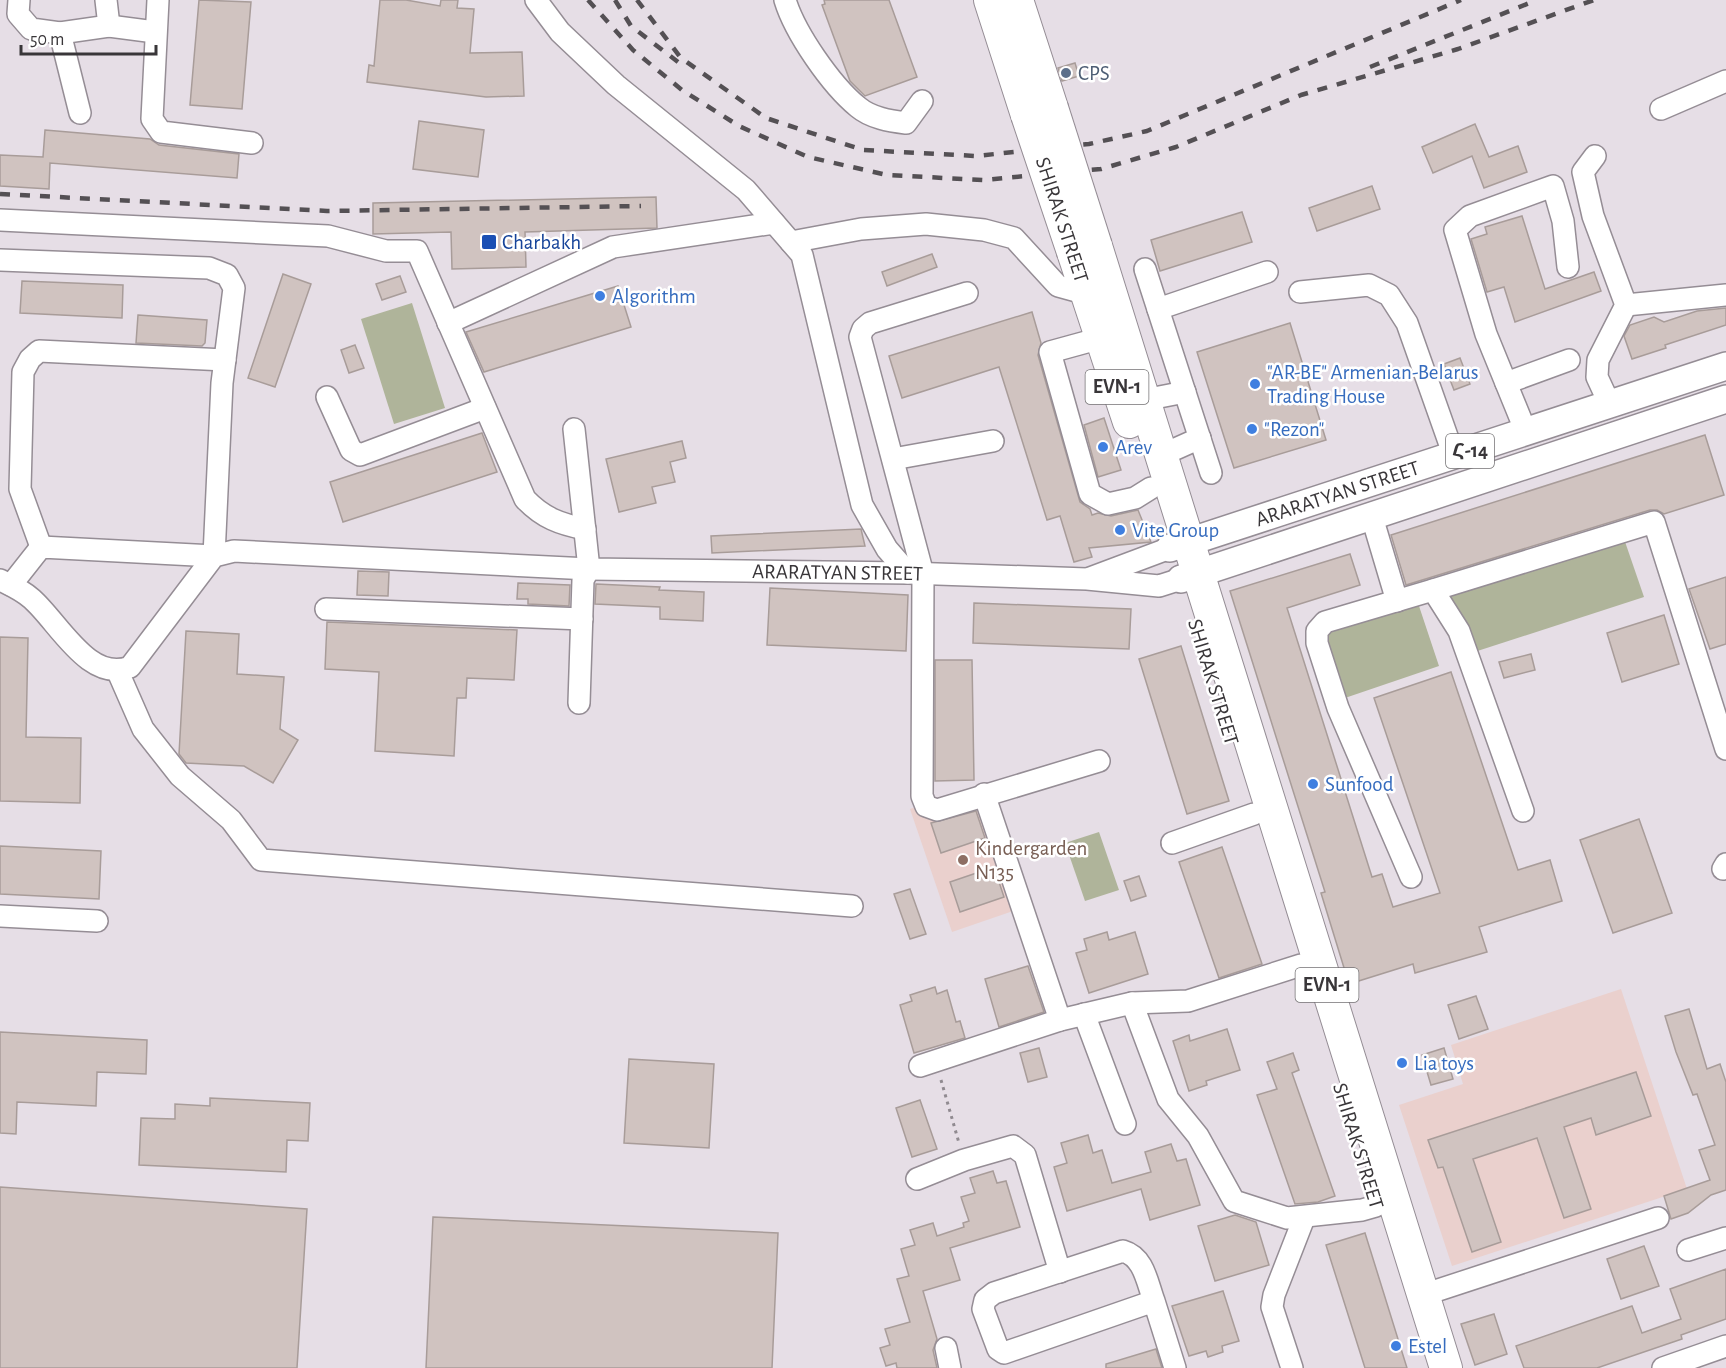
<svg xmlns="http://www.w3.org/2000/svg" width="1726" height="1368" font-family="'Alegreya Sans','Noto Sans Armenian',sans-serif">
<rect width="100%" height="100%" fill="#e6dee6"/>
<!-- education -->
<g fill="#ead0cd">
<path d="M973 787 1016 910 952 932 910 809Z"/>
<path d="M1621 989 1687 1189 1452 1266 1399 1105 1463 1084 1451 1045Z"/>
</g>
<!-- green -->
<g fill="#afb49a">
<path d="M412 303 445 408 394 424 361 319Z"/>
<path d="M1622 533 1644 597 1462 656 1441 592Z"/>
<path d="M1418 603 1439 666 1342 699 1321 635Z"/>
<path d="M1099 832 1119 890 1085 901 1065 843Z"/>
</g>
<!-- building -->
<g fill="#d0c3c0" stroke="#a89c99" stroke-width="1.5">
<path d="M199 0 251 2 242 109 190 105Z"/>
<path d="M380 0H406L440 6 441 0H458L457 8 474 9 470 53 522 52 524 96 486 97 367 82 369 65 374 66Z"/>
<path d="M824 0H889L917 77 865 96 850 81 822 5 825 4Z"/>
<path d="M1075 63 1079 76 1062 81 1058 68Z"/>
<path d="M419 121 484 130 478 177 413 169Z"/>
<path d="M1475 124 1489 157 1518 146 1527 172 1484 188 1472 156 1433 173 1422 147Z"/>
<path d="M45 130 150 139 159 145 239 154 237 178 50 163 49 189 0 186V155L43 157Z"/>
<path d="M1372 186 1380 209 1317 231 1309 208Z"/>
<path d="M656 197 657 228 525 232 526 267 452 269 451 232 373 234V203Z"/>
<path d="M1242 212 1252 242 1160 271 1151 240Z"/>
<path d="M1522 216 1545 289 1594 272 1601 291 1515 322 1504 287 1487 292 1471 239 1487 234 1485 227Z"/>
<path d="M932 254 937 267 887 286 882 272Z"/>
<path d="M283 274 311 284 275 387 248 378Z"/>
<path d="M400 276 406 292 382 300 376 284Z"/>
<path d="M22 281 123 285 122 318 20 313Z"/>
<path d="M618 286 631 327 484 372 466 332Z"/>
<path d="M1726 308V325L1665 345 1666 348 1632 359 1624 336 1630 325 1654 317 1664 322 1697 311Z"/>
<path d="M1032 312 1041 343 1038 355 1080 502 1090 509 1092 515 1098 513 1111 516 1138 510 1151 542 1089 548 1092 557 1074 562 1060 516 1047 520 999 367 902 398 889 356Z"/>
<path d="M138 315 207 320 205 343 202 346 136 343Z"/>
<path d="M1290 323 1326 440 1234 468 1197 352Z"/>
<path d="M355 345 364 368 349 373 341 350Z"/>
<path d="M1460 358 1470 384 1454 390 1444 364Z"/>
<path d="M1104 418 1121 470 1098 477 1084 425Z"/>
<path d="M482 433 497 472 343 522 330 482Z"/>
<path d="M1705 435 1724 495 1664 514 1657 510H1650L1406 585 1391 535Z"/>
<path d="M682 441 686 458 670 462 675 482 652 487 656 503 619 512 606 459Z"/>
<path d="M861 529 865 546 712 553 711 536Z"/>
<path d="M1350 554 1360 585 1287 608 1372 877 1382 874 1393 907 1440 893 1374 698 1451 672 1518 870 1550 860 1562 901 1479 927 1487 952 1415 973 1413 964 1349 984 1321 893 1325 892 1230 591Z"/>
<path d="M358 571 389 572 388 596 357 595Z"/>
<path d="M1726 577V644L1710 649 1689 589Z"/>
<path d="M518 583 570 585 569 606 528 604V599H517Z"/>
<path d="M596 584 660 587 659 590 704 592 703 621 660 619V607L595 604Z"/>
<path d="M770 588 908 595 906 651 767 645Z"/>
<path d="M974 603 1131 609 1129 649 973 643Z"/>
<path d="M1664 615 1679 664 1622 682 1607 633Z"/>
<path d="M327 622 517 630 514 680 467 678 466 698H457L454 756 375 751 379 672 325 669Z"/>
<path d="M186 631 239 634 237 674 284 677 280 729 298 740 273 783 244 766 186 763 179 754Z"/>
<path d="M0 637 28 638 26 737 81 738 80 803 0 801Z"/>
<path d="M1181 646 1229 801 1187 814 1139 659Z"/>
<path d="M1531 654 1535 670 1504 678 1499 662Z"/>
<path d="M935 660H972L974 780 935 781Z"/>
<path d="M976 811 985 838 941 853 931 823Z"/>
<path d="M1639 819 1672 913 1613 933 1580 840Z"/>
<path d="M0 846 101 851 99 899 0 894Z"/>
<path d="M1222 847 1262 964 1219 978 1179 862Z"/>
<path d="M994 867 1004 897 960 912 950 882Z"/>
<path d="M1139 876 1146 896 1131 901 1124 881Z"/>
<path d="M910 889 926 934 910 939 894 894Z"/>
<path d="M1107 932 1109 940 1135 932 1148 974 1089 993 1076 953 1087 950 1084 939Z"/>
<path d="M1028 966 1044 1012 999 1027 985 979Z"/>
<path d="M935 987 937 994 947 990 956 1022 960 1021 965 1038 914 1053 900 1005 912 1001 910 995Z"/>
<path d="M1476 996 1488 1029 1459 1039 1448 1005Z"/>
<path d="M1689 1009 1707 1069 1720 1064 1726 1082V1190L1711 1195 1688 1213 1671 1219 1664 1196 1710 1180 1699 1150 1715 1145 1697 1094 1693 1095 1676 1052 1665 1016Z"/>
<path d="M1227 1029 1240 1070 1206 1081 1207 1085 1189 1091 1173 1041 1189 1035 1190 1041Z"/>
<path d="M0 1032 147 1040 146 1074 97 1072 96 1106 17 1102 16 1134 0 1133Z"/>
<path d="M1039 1048 1047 1077 1028 1082 1020 1053Z"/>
<path d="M1444 1048 1453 1079 1431 1085 1422 1055Z"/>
<path d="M1293 1053 1299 1070 1292 1073 1335 1196 1318 1202 1295 1204 1257 1095 1277 1089 1267 1062Z"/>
<path d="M629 1059 714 1064 709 1148 624 1143Z"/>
<path d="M1636 1072 1651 1116 1596 1135 1591 1118 1564 1127 1591 1209 1564 1218 1537 1138 1473 1159 1501 1242 1472 1252 1443 1167 1438 1168 1428 1140Z"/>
<path d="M210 1098 310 1103 308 1141 287 1140 286 1172 139 1165 141 1118 175 1119V1104L210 1106Z"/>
<path d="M920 1100 937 1149 912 1157 896 1108Z"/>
<path d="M1088 1135 1093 1153 1102 1150 1112 1183 1151 1172 1145 1152 1171 1144 1177 1161 1186 1159 1200 1205 1150 1220 1141 1189 1067 1211 1054 1167 1067 1163 1061 1143Z"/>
<path d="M993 1171 997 1183 1006 1181 1020 1227 950 1248 960 1280 923 1291 937 1339 933 1350 937 1368H897L896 1363 886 1366 880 1348 890 1345 885 1329 910 1322 897 1279 909 1276 901 1249 915 1245 910 1230 933 1223 937 1236 964 1227 963 1223 969 1221 961 1197 975 1193 970 1178Z"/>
<path d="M0 1187 307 1209 297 1368H0Z"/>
<path d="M1235 1215 1256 1222 1269 1265 1215 1281 1198 1226Z"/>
<path d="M433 1217 778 1233 772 1368H426Z"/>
<path d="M1365 1233 1407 1368H1365L1326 1245Z"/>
<path d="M1644 1246 1659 1286 1621 1299 1607 1259Z"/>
<path d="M1726 1269V1319L1681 1335 1682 1339 1597 1368H1524L1516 1346 1632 1306 1642 1333 1681 1319 1670 1289Z"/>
<path d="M1223 1291 1239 1341 1222 1346 1223 1352 1208 1357 1206 1351 1189 1356 1172 1306Z"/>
<path d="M1494 1314 1507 1354 1475 1365 1461 1324Z"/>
<path d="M1156 1349 1162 1368H1106V1364Z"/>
</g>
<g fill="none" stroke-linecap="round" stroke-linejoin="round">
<!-- minor casing -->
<g stroke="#958d95" stroke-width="24">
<g id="minor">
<path d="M19 0 18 14 31 29 60 33 80 113"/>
<path d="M158 0 152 119 161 132 252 143"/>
<path d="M536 0 560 32 616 85 746 190 802 255 862 505 887 549 908 573"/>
<path d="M785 0C795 33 831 85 858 107 871 118 890 121 906 123L922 101"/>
<path d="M109 26 155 32"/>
<path d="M60 33 109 26 106 0"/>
<path d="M1661 109 1726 81"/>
<path d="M1595 156 1583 172 1593 216 1626 305 1598 360 1597 377 1610 405"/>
<path d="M0 220 328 236 386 251H417L525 499C543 518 560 524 585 529"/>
<path d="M791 242 861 229 926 224 984 230 1014 238 1058 286 1087 294"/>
<path d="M0 260 209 268 227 275 234 288 222 383 214 556 41 547 11 585"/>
<path d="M1145 269 1211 473"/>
<path d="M1300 292 1369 285 1389 295 1407 323 1454 456"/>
<path d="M967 293 870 323 863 329 860 337 923 574 922 796 926 806 937 810 1099 761"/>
<path d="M1626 305 1726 295"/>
<path d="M1158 309 1267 272"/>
<path d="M448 323 613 247 774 223"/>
<path d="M1101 338 1050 352 1090 494 1108 504 1135 498 1151 488"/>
<path d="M1506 383 1569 360"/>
<path d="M327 397 351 450 360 455 485 408"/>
<path d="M1144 400 1185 392"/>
<path d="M574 429 589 569 583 580 579 703"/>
<path d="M1526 432 1486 334 1455 230 1470 216 1553 186 1563 221 1568 267"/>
<path d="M1162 455 1200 438"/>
<path d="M893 459 993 441"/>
<path d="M1372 517 1397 601"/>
<path d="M41 547 20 489 23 372 30 359 39 351 225 360"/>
<path d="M1090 578 1170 548"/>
<path id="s1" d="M0 580C11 585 23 591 32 599 59 623 89 683 130 667L214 556 234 551 589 569 908 573 1087 579 1159 586 1181 579"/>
<path d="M1433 590 1654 522 1726 749"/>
<path d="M326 609 582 619"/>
<path d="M118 672 143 729 180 776 231 820 261 860 852 906"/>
<path d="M984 794 1060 1020"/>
<path d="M1172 843 1254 814"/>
<path d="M1723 869 1726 864"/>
<path d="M1411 877 1338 708 1317 643V631L1325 622 1433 590 1459 631 1523 811"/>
<path d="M0 916 97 921"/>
<path d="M1132 1003 1168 1099 1198 1136 1234 1201 1287 1218 1362 1210 1376 1206"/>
<path d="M1084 1014 1125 1124"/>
<path d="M920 1066 1060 1020 1132 1003 1188 1001 1301 965"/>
<path d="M917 1179 964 1160 1013 1146 1025 1155 1060 1272"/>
<path d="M1688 1250 1726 1238"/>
<path d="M1423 1295 1658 1218"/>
<path d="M1154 1301C1147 1282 1144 1257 1123 1251L994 1293 985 1300 983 1309 998 1349 1004 1353 1154 1301 1175 1368"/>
<path d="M946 1348 950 1368"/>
<path d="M1292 1368 1272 1307 1274 1295 1304 1218"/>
<path d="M1663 1368 1726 1346"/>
</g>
</g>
<!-- major casing -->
<g stroke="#958d95" stroke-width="30">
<g id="major">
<path id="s2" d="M1170 548 1726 366"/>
<path d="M1181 579 1726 399"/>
</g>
</g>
<!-- highway casing -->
<g stroke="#958d95" stroke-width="34">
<g id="highway">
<path d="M990 0 1027 115"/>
<path d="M1017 0 1052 108"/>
<path d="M1096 246 1446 1368"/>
<path d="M1073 252 1129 422"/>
</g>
</g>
<!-- path -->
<path stroke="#908a90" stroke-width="3" stroke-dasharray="3 4.5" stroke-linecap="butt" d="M941 1080 959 1143"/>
<!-- minor -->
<use href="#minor" stroke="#fff" stroke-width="21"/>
<!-- major -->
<use href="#major" stroke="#fff" stroke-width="27"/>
<!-- highway -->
<use href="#highway" stroke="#fff" stroke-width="32"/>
<!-- rail -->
<g stroke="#545054" stroke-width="4.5" stroke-dasharray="10 10" stroke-linecap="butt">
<path d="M588 0 633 50 682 90 739 126 808 157 887 175 983 180 1101 169 1176 147 1301 95 1458 49 1594 0"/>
<path d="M615 0 631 26 678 62"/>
<path d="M637 0 681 58 766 118 863 150 976 156 1089 144 1147 131 1461 0"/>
<path d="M1370 67 1537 0"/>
<path d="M0 194 327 211 641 206"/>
</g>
<!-- highway-bridge casing -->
<g stroke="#958d95" stroke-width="34" stroke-linecap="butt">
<g id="highway-bridge">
<path d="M1052 108 1096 246"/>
<path d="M1027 115 1073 252"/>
</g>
</g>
<!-- highway-bridge -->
<use href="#highway-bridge" stroke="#fff" stroke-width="32"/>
</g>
<!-- markers -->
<circle fill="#5c6f8a" stroke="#fff" stroke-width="2" cx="1066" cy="73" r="6"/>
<rect fill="#1a4fb4" stroke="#fff" stroke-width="2" x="481" y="234" width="16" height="16" rx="3"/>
<g fill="#3f7fe0" stroke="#fff" stroke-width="2">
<circle cx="600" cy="296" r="6"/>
<circle cx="1255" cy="384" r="6"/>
<circle cx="1252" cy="429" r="6"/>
<circle cx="1103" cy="447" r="6"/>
<circle cx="1120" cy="530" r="6"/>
<circle cx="1313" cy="784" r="6"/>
<circle cx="1402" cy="1063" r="6"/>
<circle cx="1396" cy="1346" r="6"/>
</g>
<circle fill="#8d6e63" stroke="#fff" stroke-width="2" cx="963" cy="860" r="6"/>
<g text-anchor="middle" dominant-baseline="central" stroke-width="5" stroke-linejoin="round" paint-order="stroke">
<!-- shield labels -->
<g fill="#fff" stroke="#747274" stroke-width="1.5">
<rect x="1085.5" y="370" width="63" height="34" rx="4.5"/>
<rect x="1446" y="434" width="48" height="34" rx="4.5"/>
<rect x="1295.5" y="968" width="63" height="34" rx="4.5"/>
</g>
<g font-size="20" font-weight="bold" fill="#393639">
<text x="1117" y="387">EVN-1</text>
<text x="1470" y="451">Հ-14</text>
<text x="1327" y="985">EVN-1</text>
</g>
<!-- service labels -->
<g font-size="21" fill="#4e5e75" stroke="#fff" text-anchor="start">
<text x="1078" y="73">CPS</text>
</g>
<!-- street labels -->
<g font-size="21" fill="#393639" stroke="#fff">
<text transform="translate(1062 220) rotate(72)">SHIRAK STREET</text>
<text stroke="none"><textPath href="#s2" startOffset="176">ARARATYAN STREET</textPath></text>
<text stroke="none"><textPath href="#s1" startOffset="928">ARARATYAN STREET</textPath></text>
<text transform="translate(1213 682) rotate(73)">SHIRAK STREET</text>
<text transform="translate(1358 1146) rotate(73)">SHIRAK STREET</text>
</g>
<!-- transit labels -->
<g font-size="21" fill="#164399" stroke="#fff" text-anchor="start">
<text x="502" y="242">Charbakh</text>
</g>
<!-- shop labels -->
<g font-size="21" fill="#366cbe" stroke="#fff" text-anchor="start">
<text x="612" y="296">Algorithm</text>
<text x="1267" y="372">"AR-BE" Armenian-Belarus<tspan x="1267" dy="24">Trading House</tspan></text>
<text x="1264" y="429">"Rezon"</text>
<text x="1115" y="447">Arev</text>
<text x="1132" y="530">Vite Group</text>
<text x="1325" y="784">Sunfood</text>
<text x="1414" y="1063">Lia toys</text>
<text x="1408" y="1346">Estel</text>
</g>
<!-- education labels -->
<g font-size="21" fill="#785e54" stroke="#fff" text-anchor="start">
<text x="975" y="848">Kindergarden<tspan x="975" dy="24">N135</tspan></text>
</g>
</g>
<!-- scale -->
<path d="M21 45v9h135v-9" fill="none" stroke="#393639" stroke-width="3"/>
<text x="30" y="45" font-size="18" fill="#393639" stroke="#ffffff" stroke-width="4.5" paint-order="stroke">50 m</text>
</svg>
